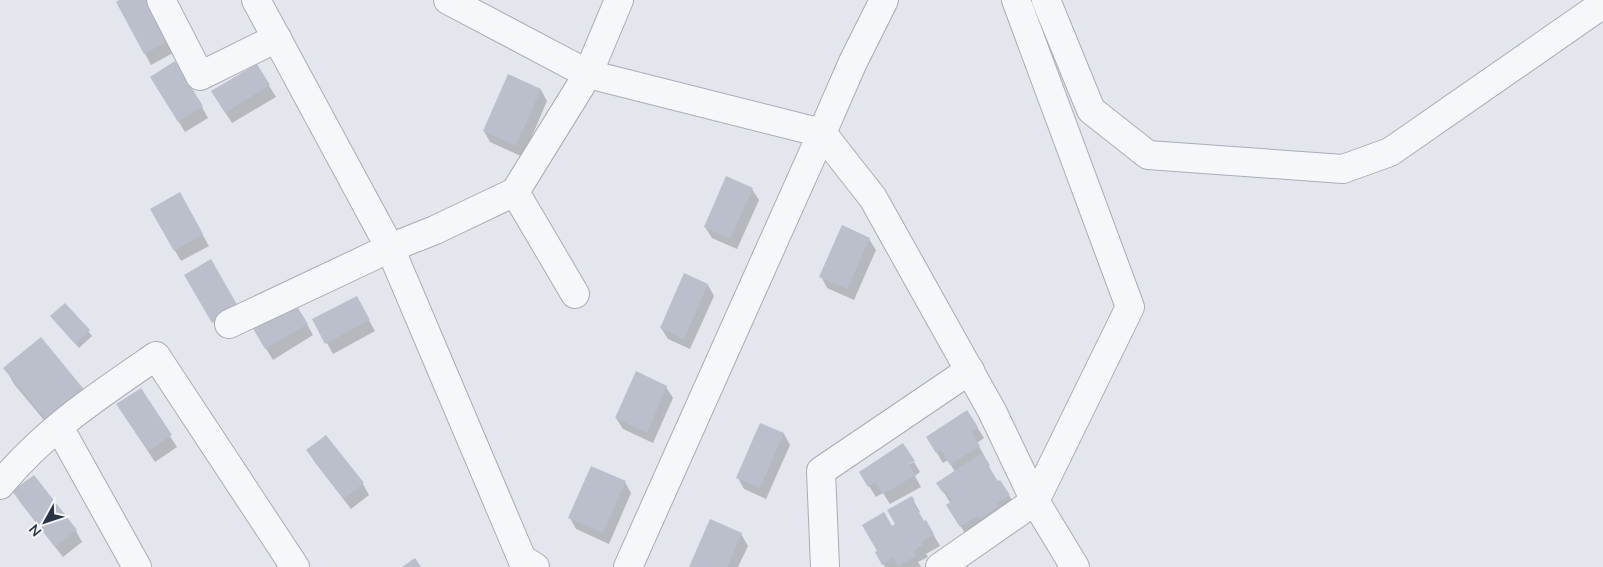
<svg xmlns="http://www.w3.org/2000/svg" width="1603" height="567" font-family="'Nunito Sans',sans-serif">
<rect width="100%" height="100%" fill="#e3e6ec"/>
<!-- shadow -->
<g fill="#0003">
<path d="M122 0H145L173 53 151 65 117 2Z"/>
<path d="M256 65 276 97 232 123 219 103Z"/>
<path d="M508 76 541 90 547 101 523 157 490 142 484 131Z"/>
<path d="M158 88 202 107 208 118 185 132Z"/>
<path d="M752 189 759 200 737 249 712 238 705 227Z"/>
<path d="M179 194 209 246 181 261 151 209Z"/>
<path d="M869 239 876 250 854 300 827 288 821 276Z"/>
<path d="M708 285 714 296 690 349 668 339 661 328Z"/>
<path d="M65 304 92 336 79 348 52 317Z"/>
<path d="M362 308 375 331 333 354 314 320Z"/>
<path d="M307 324 313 335 273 360 252 326Z"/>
<path d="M41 339 58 437 14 384 5 368Z"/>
<path d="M666 387 673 398 653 443 623 429 616 418Z"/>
<path d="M140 390 177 447 155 462 124 415Z"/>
<path d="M761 424 784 434 790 445 766 499 744 489 738 478Z"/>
<path d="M977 427 984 438 977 443 985 457 984 458 995 477 994 478 1009 495 1015 506 968 537 954 517 951 504 938 483 955 472 948 460 943 463 934 448Z"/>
<path d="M326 437 363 484 369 495 351 509 314 461 308 451Z"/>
<path d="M914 462 920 472 915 476 921 487 890 504 883 493 876 497 867 483Z"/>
<path d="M625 482 631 493 609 544 576 529 570 518Z"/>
<path d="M14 492 76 531 82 542 63 557 20 502Z"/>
<path d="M912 498 920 512 918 513 924 523 926 522 940 546 926 554 928 557 918 562 921 567H885L876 553 891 528 897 524Z"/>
<path d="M741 534 748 546 738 567H690Z"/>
</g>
<!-- building -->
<g fill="#babfcb">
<path d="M119 0H146L168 41 144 54 116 2Z"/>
<path d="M175 61 203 106 178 122 150 77Z"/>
<path d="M257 64 270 85 225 113 211 91Z"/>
<path d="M508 74 541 89 516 146 483 131Z"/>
<path d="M726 176 753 188 730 239 704 227Z"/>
<path d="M180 192 203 234 174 251 150 209Z"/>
<path d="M842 225 870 238 847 289 819 277Z"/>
<path d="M211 259 239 308 212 323 184 275Z"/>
<path d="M684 273 708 284 684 339 660 328Z"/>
<path d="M357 296 370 320 325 344 312 319Z"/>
<path d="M293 300 308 324 265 349 251 325Z"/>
<path d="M65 303 90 330 75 344 50 316Z"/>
<path d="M41 337 86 392 48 422 3 368Z"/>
<path d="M636 371 667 386 647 433 615 418Z"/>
<path d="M141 388 172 435 148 451 116 404Z"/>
<path d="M967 410 978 427 971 432 980 446 950 465 941 450 936 453 926 437Z"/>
<path d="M760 423 784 433 760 488 736 478Z"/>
<path d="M326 435 364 483 344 499 306 450Z"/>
<path d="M903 443 915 461 909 464 916 475 883 494 875 482 868 487 859 472Z"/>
<path d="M982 453 990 465 988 467 998 481 1000 480 1010 495 997 503 999 506 980 519 977 516 960 527 946 505 952 501 946 491 943 493 936 483Z"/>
<path d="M591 466 626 481 603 533 568 518Z"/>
<path d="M34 475 77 530 55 547 12 491Z"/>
<path d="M912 496 915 501 913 502 924 521 926 520 934 534 921 542 923 545 913 551 916 556 898 566 893 558 882 565 875 552 877 551 862 525 884 512 892 526 895 524 887 510Z"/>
<path d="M710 519 742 533 727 567H689Z"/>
<path d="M415 558 421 567H402Z"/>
</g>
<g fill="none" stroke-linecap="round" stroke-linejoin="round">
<!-- minor casing -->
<g stroke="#a7adb7" stroke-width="30">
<g id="minor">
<path d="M161 0 200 76 277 38"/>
<path d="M256 0 390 248 522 559 535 567"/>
<path d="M448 0 588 74 822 133 873 198 992 411 1035 501 1075 567"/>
<path d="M1046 0 1091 110 1148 155 1343 169 1390 152 1603 4"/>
<path d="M515 192 588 74 619 0"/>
<path d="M229 324 390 248 435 230 515 192 575 294"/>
<path d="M59 427 137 567"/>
<path d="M0 485C44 431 99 395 156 356L295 567"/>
<path d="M628 567 822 133 853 62 884 0"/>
<path d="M825 567 821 471 970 370"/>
<path d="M940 567 1035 501 1130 307 1016 0"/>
</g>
</g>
<!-- minor -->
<use href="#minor" stroke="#f6f7fa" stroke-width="28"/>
</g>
<!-- north arrow -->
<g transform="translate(45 522) rotate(230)" stroke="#f3f5f9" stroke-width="4" paint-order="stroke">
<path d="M0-4L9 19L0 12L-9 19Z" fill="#293346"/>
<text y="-8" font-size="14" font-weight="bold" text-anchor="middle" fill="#293346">N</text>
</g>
</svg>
